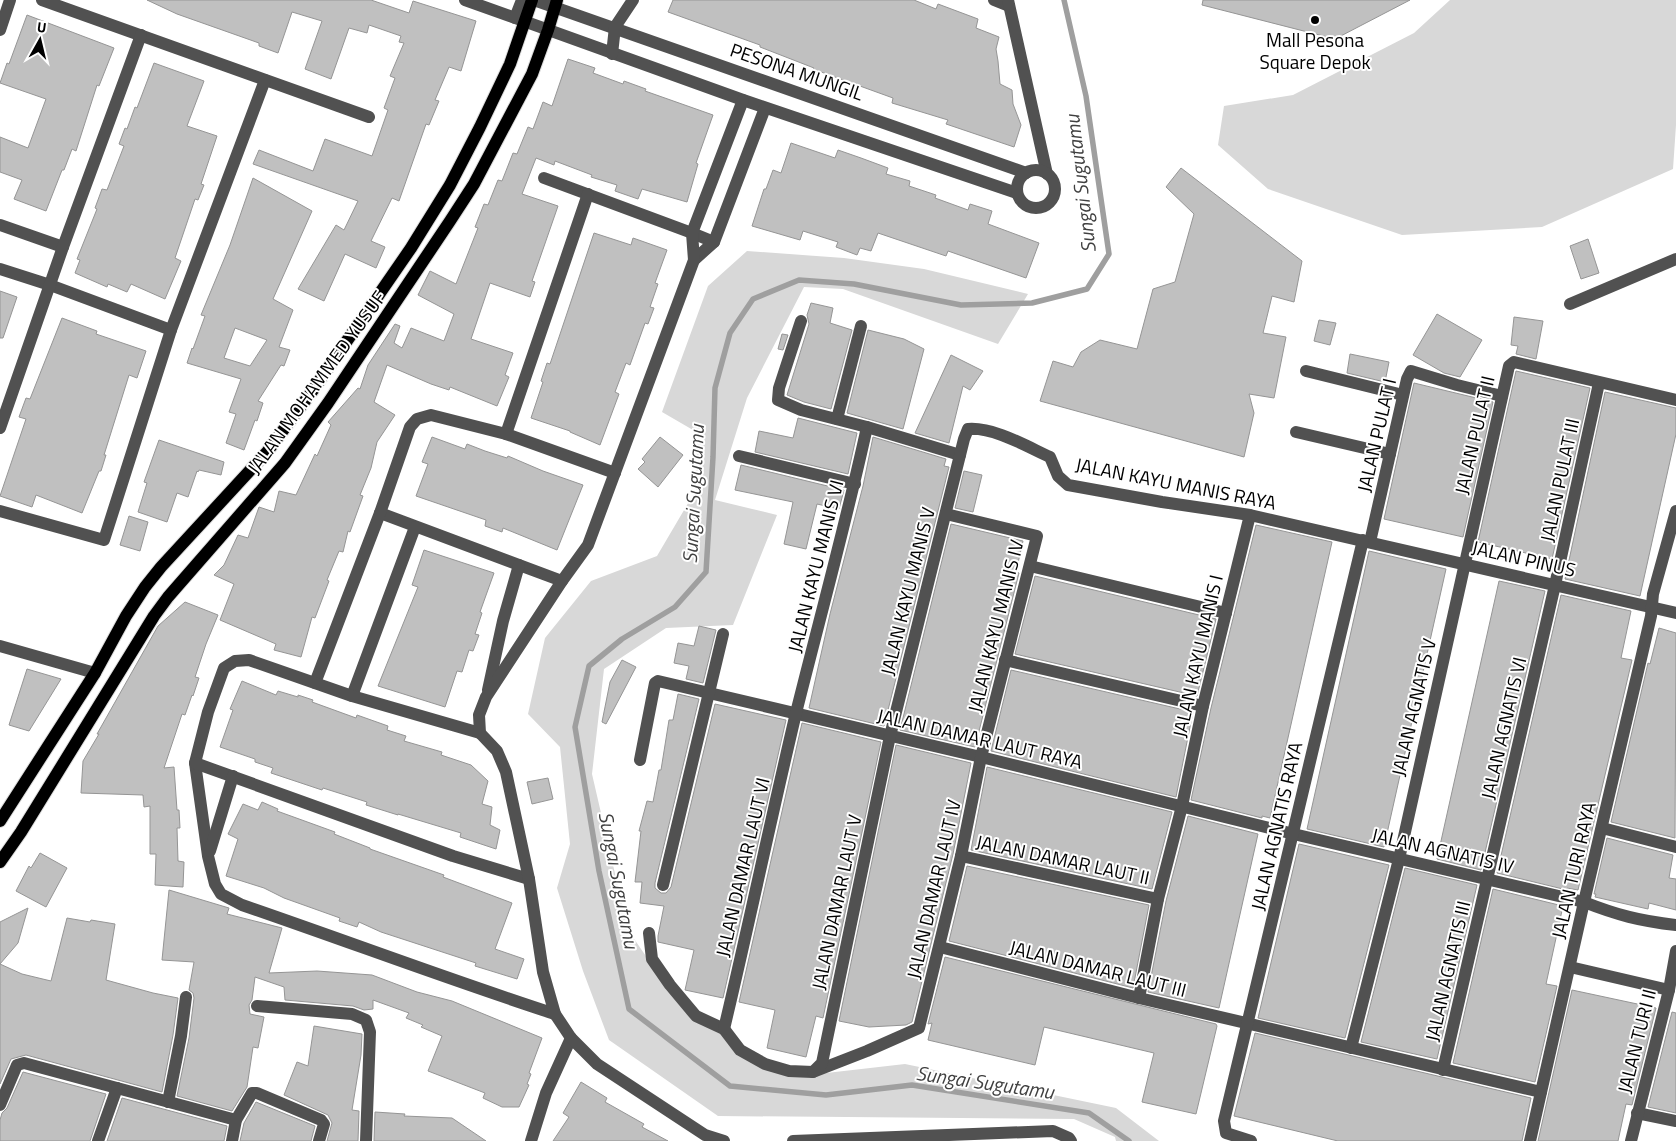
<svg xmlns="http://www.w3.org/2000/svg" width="1676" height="1141" font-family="'Titillium Web',sans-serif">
<rect width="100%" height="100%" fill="#fff"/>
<!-- green -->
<g fill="#d8d8d8">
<path d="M1450 0H1676V125L1673 169 1542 227 1402 235 1268 189 1218 145 1224 106 1293 95 1414 33Z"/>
<path d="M747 251 844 258 924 269 1028 294 998 344 843 289 804 287 747 398 715 500 777 515 733 625 666 628 604 669 592 774 628 930 676 1000 724 1029 744 1053 809 1075 905 1064 1116 1108 1159 1141H1116L1115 1137 1074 1119 718 1116 609 1040 583 971 557 888 570 844 560 747 528 714 545 638 591 581 657 556 697 488 693 430 662 412 708 286Z"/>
</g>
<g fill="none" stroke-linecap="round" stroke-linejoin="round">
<!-- stream -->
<path stroke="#9f9f9f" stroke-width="5.5" d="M1064 0 1086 96 1109 254 1087 289 1032 303 961 305 854 284 799 280 753 299 730 333 715 388 713 457 706 572 675 607 622 639 589 666 575 727 599 871 629 1009 730 1086 826 1095 912 1085 1089 1113 1129 1141"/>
</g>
<!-- building -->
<g fill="#c0c0c0" stroke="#959595" fill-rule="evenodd">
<path d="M147 0H371L409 13 413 1 476 21 461 71 449 67 435 100 439 101 429 125 426 124 399 201 392 198 371 241 385 247 376 268 345 254 324 301 298 289 336 225 344 230 358 201 253 164 259 150 313 171 325 139 372 156 388 110 384 108 395 78 390 76 404 43 399 42 401 36 369 25 367 33 349 28 331 79 305 69 322 21 292 12 278 53 259 46V43L177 14Z"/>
<path d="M673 0H914L936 9 938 4 978 19 976 28 999 37 996 49 998 61 1000 84 1012 90 1013 104 1021 125 1014 147 946 124 948 120 892 103 893 98 813 69 814 68 760 47V45L668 12Z"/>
<path d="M1203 0H1410L1335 39 1202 5Z"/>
<path d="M27 15 114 48 99 86 97 85 76 151 72 149 64 170H62L46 211 14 199 22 180 0 172V137L28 148 46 99 0 83 7 63 9 64Z"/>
<path d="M568 59 595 68 593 73 623 84 624 81 646 89 645 91 713 115 696 163 698 164 687 202 642 189 638 199 615 191 617 185 591 177 592 175 555 161 554 165 536 158 522 194 558 206 532 281 535 282 530 297 490 283 471 339 513 353 505 375 509 377 497 406 450 387 449 390 431 384 387 365 374 402 395 415 377 442 371 468 360 495 363 496 350 532 348 531 343 552 339 551 327 580 329 581 315 618 312 617 301 657 274 650 276 644 220 620 234 584 214 575 224 565 238 535 248 538 259 507 274 512 279 491 296 495 315 454 317 456 331 425 328 422 358 388 360 389 368 365 395 324 400 326 394 343 402 348 411 328 444 341 454 314 418 295 430 271 456 284 478 228 475 227 484 204 488 205 498 180 502 181 513 153 517 154 528 127 533 129 543 102 552 106Z"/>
<path d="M154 63 204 81 187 126 217 136 201 184 204 185 198 200 195 199 175 258 181 261 165 299 131 284 127 292 108 284 107 287 75 273 80 260 77 259 97 209 95 208 102 189 107 190 124 146 119 144 125 128 127 129 135 107 137 108Z"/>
<path d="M791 143 835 158 838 150 861 158 888 168 886 174 910 181 909 186 936 195 935 198 968 210 970 204 992 211 988 224 1039 243 1026 278 948 251 946 256 878 233 871 251 860 248 857 255 836 247 838 242 803 231 800 240 752 226 764 189H766L773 170 781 173Z"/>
<path d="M1181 168 1302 261 1294 302 1272 296 1263 333 1286 337 1274 398 1249 394 1254 413 1244 457 1040 401 1053 361 1073 367 1081 352 1100 340 1137 349 1153 289 1175 282 1194 214 1166 187Z"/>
<path d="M253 178 312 211 273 299 293 310 279 347 290 350 284 366 281 365 258 401 263 403 257 421 255 420 244 450 226 443 236 414 229 412 241 379 187 363 192 348 193 349 205 316 201 315 230 245ZM235 328 267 340 250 366 224 358Z"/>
<path d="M594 233 631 245 633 238 667 250 655 283 658 284 650 307 654 308 648 324 645 323 630 365 626 363 615 392 619 394 600 445 570 432V431L531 418 543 382 541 381 547 363 550 364Z"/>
<path d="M1588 239 1599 273 1581 279 1570 246Z"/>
<path d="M0 291 17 297 3 338H0Z"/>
<path d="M811 303 833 308 830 323 852 330 831 409 804 402 787 395 809 324 807 315Z"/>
<path d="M1437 314 1482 340 1460 377 1444 373 1413 355Z"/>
<path d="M1514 317 1543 321 1536 359 1516 354 1518 346 1511 345Z"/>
<path d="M62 318 97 331 96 334 146 351 137 378 129 375 104 455H106L101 471H99L82 513 36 495 32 507 0 496 26 419 19 417 26 398 30 399Z"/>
<path d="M1319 320 1336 323 1330 345 1314 341Z"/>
<path d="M868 330 904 339 924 349 903 429 847 413Z"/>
<path d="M782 334 788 335 783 350 778 349Z"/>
<path d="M1350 354 1389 362 1385 382 1347 373Z"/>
<path d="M951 355 983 371 970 390 963 386 949 443 915 433Z"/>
<path d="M1516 371 1590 388 1552 559 1478 542Z"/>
<path d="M1414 383 1493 402 1463 537 1384 519Z"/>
<path d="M1605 392 1676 408V434L1640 596 1565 579Z"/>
<path d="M798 418 857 433 848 474 755 452 759 431 793 438Z"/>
<path d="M432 437 465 449 467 444 485 451 507 458 508 456 543 471 583 485 557 550 503 528 502 532 485 526 486 520 416 496 428 464 422 462Z"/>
<path d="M660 437 683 455 658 487 638 469 645 462 642 459Z"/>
<path d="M873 437 946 459 944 466 949 467 884 726 809 708 830 614 863 486Z"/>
<path d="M159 440 224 462 221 475 199 470 198 472 197 471 188 497 177 493 167 522 138 512 147 483 144 482Z"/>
<path d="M741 465 844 490 839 509 817 504 806 549 784 544 793 502 735 490Z"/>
<path d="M964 471 982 475 973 512 955 508Z"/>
<path d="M129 516 148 522 140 551 120 545Z"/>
<path d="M951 524 1023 541 1016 572 1019 573 975 747 900 730Z"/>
<path d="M1256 525 1332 542 1270 818 1262 816V818L1191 800 1211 708Z"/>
<path d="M424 550 494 573 480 612 482 613 475 634 479 635 473 651 469 650 462 672 457 671 445 707 378 686 418 587 412 585Z"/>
<path d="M1369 551 1446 569 1384 847 1307 829Z"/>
<path d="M1035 576 1216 619 1197 696 1015 654Z"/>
<path d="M1499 581 1545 591 1481 870 1437 859Z"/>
<path d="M1561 595 1631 611 1621 658 1632 660 1578 890 1567 888V890L1497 873Z"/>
<path d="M185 602 218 615 206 644 195 677 199 678 193 696 192 695 185 715 182 714 164 768 174 767 177 810H179L180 828H177L178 861 184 862 183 887 155 885 156 854H150V806L144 807 143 795 81 793 83 761 99 734H97L158 626Z"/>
<path d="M699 626 716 630 703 683 686 679 689 666 674 663 678 643 694 646Z"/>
<path d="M1659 628 1676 633 1675 838 1611 822 1648 663 1650 664Z"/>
<path d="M622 660 636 667 606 724 602 722 610 682Z"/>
<path d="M27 669 61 679 29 731 9 725Z"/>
<path d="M1011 670 1193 712 1176 797 991 751Z"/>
<path d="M242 681 276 695 278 691 298 697V695L313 700 312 702 356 718 357 715 388 726 387 730 406 736 404 741 442 752 441 755 471 765 488 781 482 804 492 807 490 825 500 830 496 849 460 837 461 833 398 814V815L366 805 367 802 323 788 322 790 271 773 273 768 255 762V759L220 747 233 710 230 709Z"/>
<path d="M678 694 699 699 655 883V888L661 893H666L671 887 715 704 786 720 723 998 685 990 694 950 658 942V936L664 906 640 903 642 882H635L641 831H639L647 801 653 802 657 781 659 770H661L669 720H673Z"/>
<path d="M802 723 881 742 823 1018 816 1016 806 1057 767 1048 775 1010 739 1002Z"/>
<path d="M896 745 971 763 953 854 912 1022 906 1025 869 1027 839 1021Z"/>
<path d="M987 767 1172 812 1152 889 971 850Z"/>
<path d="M548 778 553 799 532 804 527 782Z"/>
<path d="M262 802 278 809 277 811 335 832 334 834 370 848V849L444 875 443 877 512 903 495 949 524 959 517 979 475 966 476 963 381 932 359 922 357 927 339 921 340 918 284 898 264 888 226 876 238 839 228 834 243 804 258 810Z"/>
<path d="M1188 816 1258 834 1219 1008 1148 992 1166 901Z"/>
<path d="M1607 838 1673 855 1669 878 1676 879V910L1649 903 1648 909 1595 897 1596 894H1594Z"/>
<path d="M1299 844 1389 865 1345 1038 1258 1018Z"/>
<path d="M40 853 67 868 46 907 16 891 29 866 31 868Z"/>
<path d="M967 866 1149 905 1133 988 949 941Z"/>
<path d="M1405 868 1477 885 1437 1059 1361 1042Z"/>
<path d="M1493 889 1563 906 1546 984 1557 986 1535 1082 1453 1063Z"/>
<path d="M169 890 229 908 227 914 282 928 269 973 317 971 372 975 417 992 452 1001 542 1038 529 1073 531 1074 527 1084 529 1085 519 1107H502L483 1098 485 1093 428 1071 442 1036 421 1027 423 1025 406 1018 409 1013 373 1000V1009L364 1010 353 1006 285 1000 284 987 255 977 252 1000 249 1005 250 1014 264 1017 258 1048 253 1047 247 1087 232 1111 177 1096 189 1038 194 998 193 993 189 990 194 962 162 960Z"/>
<path d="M28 908 18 943 0 964 22 974 51 981 67 918 90 922 91 920 115 924 106 980 153 993 178 998 173 1035 162 1092 26 1055 11 1059 0 1084V922Z"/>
<path d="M945 957 1216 1024 1217 1026 1196 1114 1142 1102 1154 1053 1044 1027 1035 1065 928 1040 932 1023 928 1024Z"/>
<path d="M1572 990 1656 1008 1632 1105 1626 1104 1618 1141H1538Z"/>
<path d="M1672 1012 1676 1013V1113L1648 1107Z"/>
<path d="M314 1026 362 1034 361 1055 352 1110 359 1111 358 1141H327L332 1123 328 1115 284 1095 297 1062 308 1066Z"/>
<path d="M1255 1033 1531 1098 1522 1141H1338L1234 1116Z"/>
<path d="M23 1072 106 1094 90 1141H0V1120L2 1113 7 1108Z"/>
<path d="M581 1082 607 1098 605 1102 644 1124 642 1127 668 1141H553L569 1117 563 1113Z"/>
<path d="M122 1098 227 1126 224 1141H107Z"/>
<path d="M256 1102 315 1126 311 1141H240L244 1123Z"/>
<path d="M375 1112 405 1114 404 1116 452 1118 486 1141H374Z"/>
</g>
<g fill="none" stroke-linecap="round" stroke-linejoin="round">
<!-- major casing -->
<g stroke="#dbdbdb" stroke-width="14">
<g id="major">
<path d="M0 821 95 673 126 616 145 587 161 567 267 452 313 390 411 248 450 185 480 127 510 64 532 0"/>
<path d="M0 862 21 832 154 616 168 597 285 463 328 403 450 221 474 184 532 74 548 30 557 0"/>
</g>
</g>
<!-- minor -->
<g stroke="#515151" stroke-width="12">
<path d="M42 0 369 117"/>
<path d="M465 0 743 100 1017 193"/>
<path d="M534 0 1026 173"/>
<path d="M994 0 1009 6"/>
<path d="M1008 0 1047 174"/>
<path d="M515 18 522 0"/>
<path d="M0 30 10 0"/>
<path d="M612 54 615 27 633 0"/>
<circle cx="1036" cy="189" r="19"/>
<path d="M544 178 692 233 714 242"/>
<path d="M0 225 63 247"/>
<path d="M694 260 714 242 765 108"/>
<path d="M0 269 50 285 171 330"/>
<path d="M1570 304 1676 259"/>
<path d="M801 321 779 388 778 400 801 410 867 427 960 455"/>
<path d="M1306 371 1403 395"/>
<path d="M837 419 861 326"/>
<path d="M0 428 63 247 141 35"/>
<path d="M1296 432 1390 454"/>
<path d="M506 434 588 194"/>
<path d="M739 456 855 484"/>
<path d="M0 511 104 540 171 330 265 80"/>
<path d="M380 513 562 581"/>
<path d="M1370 542 1407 379 1411 371 1457 385 1502 396"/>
<path d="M1030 566 1226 613"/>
<path d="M0 646 95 673"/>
<path d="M1005 660 1203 706"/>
<path d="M315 683 380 513 410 427 417 419 431 415 506 434 615 473"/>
<path d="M488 690 503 621 519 565"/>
<path d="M352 696 415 527"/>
<path d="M480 733 352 696 249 660 235 661 224 668 208 712 195 763 208 856 215 884 221 894 242 905C347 941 450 980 555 1014"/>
<path d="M640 760 655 683 658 681 981 757 1302 836 1584 902C1617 915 1640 921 1676 925"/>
<path d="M195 763 453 856 529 879"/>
<path d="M1602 828 1676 847"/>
<path d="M210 851 233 776"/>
<path d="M961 856 1158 899"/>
<path d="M663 885 723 634"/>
<path d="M649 933 652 959 670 985 696 1016 724 1029 740 1050 765 1064 789 1071 813 1072 867 1051 919 1028 961 856 981 757 1037 536 946 514"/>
<path d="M940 947 1139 998 1541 1092"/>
<path d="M1570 967 1669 990"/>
<path d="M1139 998 1158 899 1182 806 1203 706 1250 515"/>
<path d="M257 1006 352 1014 366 1020 370 1032 366 1141"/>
<path d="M724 1029C749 924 771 818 796 713 820 617 846 523 867 427"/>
<path d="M1351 1048 1399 859 1509 366 1514 362 1676 400"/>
<path d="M1443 1070 1555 585 1599 383"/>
<path d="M813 1072 822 1063 890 736 964 439 968 429C994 427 1026 446 1050 457L1058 476 1068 485 1162 502 1250 515 1676 613"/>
<path d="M168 1102 181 1036 186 997"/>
<path d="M0 1105 17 1065 24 1063 236 1120"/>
<path d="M1637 1113 1676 1121"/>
<path d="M98 1141 117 1088"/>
<path d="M232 1141 236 1120 252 1093H257L321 1120 324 1124 319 1141"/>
<path d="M531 1141 546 1093 571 1038"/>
<path d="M724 1141 705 1135 597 1064 571 1038 555 1014 543 972 529 879 506 772 497 751 480 733 479 715 486 697 562 581 588 545 694 260 692 233 743 100"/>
<path d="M793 1141 1053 1131 1069 1138 1071 1141"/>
<path d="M1251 1141 1226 1133 1224 1121 1363 540"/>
<path d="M1530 1141 1584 902 1651 616 1653 594 1676 511"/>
<path d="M1631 1141 1669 990 1676 951"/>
</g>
<!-- major -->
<use href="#major" stroke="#000" stroke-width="12"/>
</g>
<!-- markers -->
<circle fill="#000" stroke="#fff" stroke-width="2" cx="1315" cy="20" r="5"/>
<g text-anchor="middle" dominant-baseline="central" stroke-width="4" stroke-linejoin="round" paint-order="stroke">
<!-- poi labels -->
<g font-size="19" fill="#000" stroke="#fff">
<text x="1315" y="39">Mall Pesona<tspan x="1315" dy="22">Square Depok</tspan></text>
</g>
<!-- street labels -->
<g font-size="19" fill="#000" stroke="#fff">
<text transform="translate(797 71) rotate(19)">PESONA MUNGIL</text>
<text transform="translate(316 382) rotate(-54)">JALAN MOHAMMED YUSUF</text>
<text transform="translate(1376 435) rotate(-77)">JALAN PULAT I</text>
<text transform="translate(1474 435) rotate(-77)">JALAN PULAT II</text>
<text transform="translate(1559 480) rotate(-78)">JALAN PULAT III</text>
<text transform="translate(1176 483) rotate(11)">JALAN KAYU MANIS RAYA</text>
<text transform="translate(1524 558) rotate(13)">JALAN PINUS</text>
<text transform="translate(815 566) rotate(-76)">JALAN KAYU MANIS VI</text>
<text transform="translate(907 591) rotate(-76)">JALAN KAYU MANIS V</text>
<text transform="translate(995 626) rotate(-76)">JALAN KAYU MANIS IV</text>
<text transform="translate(1197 656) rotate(-77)">JALAN KAYU MANIS I</text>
<text transform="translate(1413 707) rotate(-77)">JALAN AGNATIS V</text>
<text transform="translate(1503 728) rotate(-77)">JALAN AGNATIS VI</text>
<text transform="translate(980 738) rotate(13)">JALAN DAMAR LAUT RAYA</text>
<text transform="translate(1276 826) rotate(-77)">JALAN AGNATIS RAYA</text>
<text transform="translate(1443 850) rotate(13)">JALAN AGNATIS IV</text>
<text transform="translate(1063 859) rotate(12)">JALAN DAMAR LAUT II</text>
<text transform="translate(742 867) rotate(-77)">JALAN DAMAR LAUT VI</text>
<text transform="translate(1573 870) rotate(-77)">JALAN TURI RAYA</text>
<text transform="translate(933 889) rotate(-77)">JALAN DAMAR LAUT IV</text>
<text transform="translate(836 902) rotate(-78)">JALAN DAMAR LAUT V</text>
<text transform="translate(1098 968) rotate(14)">JALAN DAMAR LAUT III</text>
<text transform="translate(1447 971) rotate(-77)">JALAN AGNATIS III</text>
<text transform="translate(1636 1041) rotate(-76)">JALAN TURI II</text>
</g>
<!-- water labels -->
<g font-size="20" font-style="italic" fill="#404040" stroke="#fff">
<text transform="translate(1080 184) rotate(-97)">Sungai Sugutamu</text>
<text transform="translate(693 494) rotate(-87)">Sungai Sugutamu</text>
<text transform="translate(619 880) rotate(79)">Sungai Sugutamu</text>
<text transform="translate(985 1082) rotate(8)">Sungai Sugutamu</text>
</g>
</g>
<!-- north arrow -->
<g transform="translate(40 40) rotate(8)" stroke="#ffffff" stroke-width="4" paint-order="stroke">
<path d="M0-4L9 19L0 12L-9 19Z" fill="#000000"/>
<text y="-8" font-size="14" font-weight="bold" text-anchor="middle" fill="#000000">U</text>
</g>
</svg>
